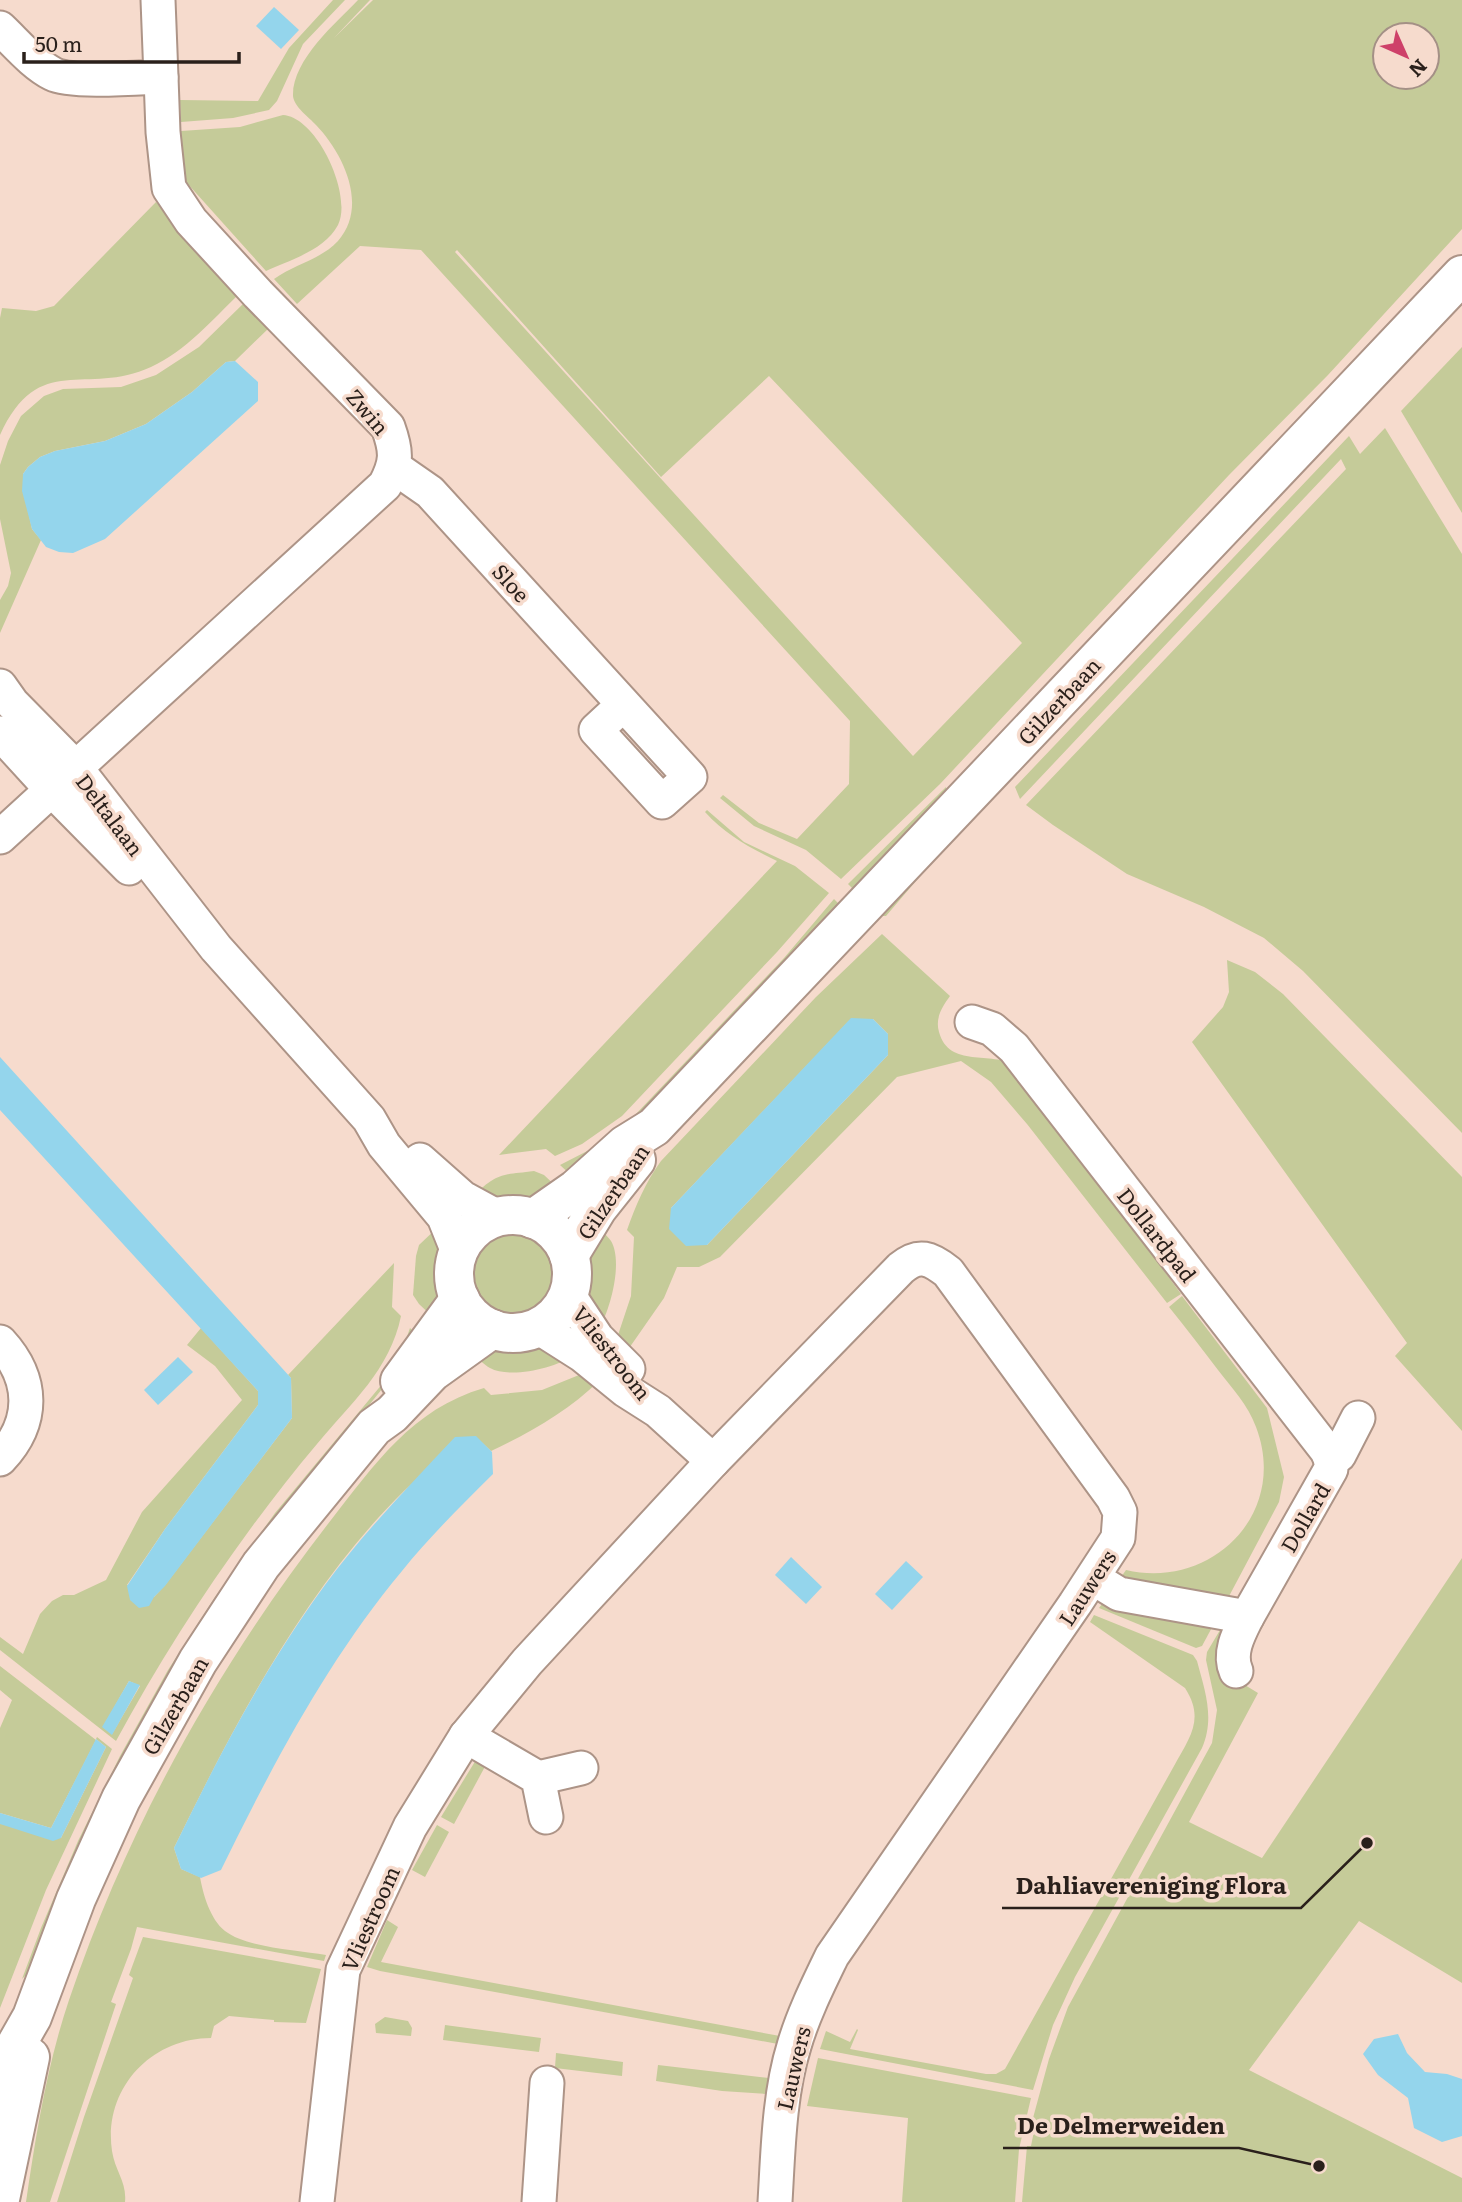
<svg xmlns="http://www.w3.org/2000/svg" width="1462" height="2202" font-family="Literata,serif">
<rect width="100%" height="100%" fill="#f6dbcd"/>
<!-- green -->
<g fill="#c5cb99" fill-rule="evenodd">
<path d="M333 0H345L303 44 277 101 269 110 233 118 181 122 180 100 258 101 289 48Z"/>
<path d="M358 0H370L334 38 373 0H1462V229L1328 375 1229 475 940 784 841 879 806 850 754 826 720 798 723 795 759 823 797 839 849 784 850 721 421 250 360 246 297 304 274 279C295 264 320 260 338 241 369 206 343 153 316 125 309 117 294 107 293 96 292 60 336 23 358 0ZM1385 35H1427V77H1385ZM457 250 661 477 769 376 1022 643 913 756 455 252Z"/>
<path d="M283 115C317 117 353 195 338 225 325 250 290 260 266 271L187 183 181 164V131L240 127Z"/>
<path d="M156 202 239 294C212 320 186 351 151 367 86 397 39 350 0 435V318L2 308 36 311 54 306Z"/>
<path d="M245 302 269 328 235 361 226 362 192 392 146 424 105 441 55 451 40 457 28 467 23 474 26 501 32 529 41 540 0 633V600L8 586 11 573 0 519V465L8 441 21 416 44 396 63 389 121 387 156 375 199 347Z"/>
<path d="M1462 347V513L1401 411Z"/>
<path d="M1385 428 1462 554V1133L1303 971 1264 938 1204 907 1127 874 1053 825 1026 805 1346 469 1341 459 1020 799 1015 787 1349 436 1360 454Z"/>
<path d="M1331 434H1339L1014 777 1012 771Z"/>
<path d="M946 787 947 796 854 890 848 884Z"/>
<path d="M977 809 981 811 933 861 886 916H881Z"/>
<path d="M707 810 744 842 795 866 829 893 777 952 622 1116 582 1144 555 1156 546 1149 499 1155 777 861C750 848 726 835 705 812Z"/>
<path d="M834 899 840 905 755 998 575 1179 560 1165 597 1146 635 1115 784 958Z"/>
<path d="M882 934 950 996C942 1007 935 1018 939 1032 949 1069 992 1050 1015 1066L1181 1294 1167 1303 1027 1124 991 1082 961 1061 897 1077 720 1257 699 1267H677L664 1298 625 1354 617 1338 631 1296 634 1237 627 1230C636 1205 645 1183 661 1161L816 997ZM851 1019H873L888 1034V1055L707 1245 685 1243 672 1231 671 1208Z"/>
<path d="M1227 960 1255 972 1283 994 1462 1177V1431L1395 1356 1407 1343 1192 1042 1223 1007 1229 992Z"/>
<path d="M534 1171 544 1175 560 1190C531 1200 505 1204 476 1193 499 1172 504 1175 534 1171Z"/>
<path d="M595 1225C600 1230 607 1235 611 1241 623 1261 611 1307 600 1327 585 1291 586 1261 595 1225Z"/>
<path d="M438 1227C442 1257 441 1288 435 1319L419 1304 413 1295 416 1256 419 1245Z"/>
<circle cx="514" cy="1275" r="44"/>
<path d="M394 1263 392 1307 401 1316C390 1370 351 1403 317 1444 294 1471 272 1500 251 1528 201 1596 156 1667 116 1741L0 1650V1637L23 1654 40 1614 52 1601 63 1595H74L106 1580 142 1512 242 1400 215 1366 187 1345 201 1328 258 1391V1405L165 1529 127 1585 154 1597 165 1585 292 1418 291 1378 288 1375ZM129 1681 140 1686 112 1734 103 1727Z"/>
<path d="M1182 1296 1267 1408 1284 1477 1279 1502 1227 1600 1119 1580 1126 1570C1212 1590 1289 1513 1256 1427 1248 1405 1232 1388 1218 1370 1202 1349 1186 1328 1169 1307Z"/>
<path d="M410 1328 420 1338 403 1363 357 1420 30 1971 22 1979 41 1928 78 1841 120 1756 168 1670 215 1597 275 1513 383 1383 403 1348Z"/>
<path d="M492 1348H544L573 1356C555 1368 510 1379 490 1368 484 1365 478 1358 472 1353Z"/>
<path d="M584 1373 599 1381C568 1411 530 1433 491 1451L478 1439C455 1455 423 1472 404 1491 305 1588 234 1725 174 1848L181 1869 200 1877C203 1894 210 1919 225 1931 247 1948 298 1950 326 1955L324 1961 137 1927 131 1949 111 2002 116 2004 50 2202H26C36 2134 47 2065 69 2000 128 1826 218 1665 331 1520 375 1464 412 1409 484 1388L491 1395 542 1390Z"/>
<path d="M1462 1558V1983L1359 1921 1249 2070 1462 2178V2202H1022L1027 2146H1031L1034 2131 1030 2129 1049 2059 1068 2007 1212 1743 1217 1710 1206 1660 1207 1652 1223 1625 1235 1679 1258 1693 1189 1822 1262 1858Z"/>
<path d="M1102 1604 1212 1619 1216 1620 1202 1646 1196 1648 1099 1608Z"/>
<path d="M1094 1615 1193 1655 1197 1661C1205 1691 1215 1718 1202 1748L1075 1977 1053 2025 1033 2090 820 2049 826 2031 850 2042 857 2029 858 2030 850 2049 986 2074H996L1005 2069 1174 1766C1190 1737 1205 1719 1185 1688L1090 1622Z"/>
<path d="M0 1666 96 1740 51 1828 0 1813V1728L12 1700 0 1690Z"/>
<path d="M97 1737 112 1749 46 1890 0 2008V1818L61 1838 106 1747 96 1739Z"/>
<path d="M479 1755 488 1761 454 1824 441 1817Z"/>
<path d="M437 1825 449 1832 425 1877 412 1870Z"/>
<path d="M387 1920 398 1927 381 1962 780 2036 778 2044 380 1971 367 1967Z"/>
<path d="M143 1937 321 1969 306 2023 274 2022V2020L229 2016 214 2026 211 2038C150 2038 103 2090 112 2151 115 2171 127 2182 125 2202H57L84 2117 133 1978 129 1975Z"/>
<path d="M385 2017 408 2021 412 2028 411 2036 376 2033 375 2024Z"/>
<path d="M445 2025 541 2038 539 2052 443 2040Z"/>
<path d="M556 2053 623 2062 622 2076 555 2068Z"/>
<path d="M818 2058 1031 2098 1019 2149 1015 2202H902L908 2118 807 2106Z"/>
<path d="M658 2065 769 2078 766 2094 722 2091 656 2081Z"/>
</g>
<!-- water -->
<g fill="#94d5ec">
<path d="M274 7 299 30 281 49 256 26Z"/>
<path d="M235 361 258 382V401L105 539 73 553 59 552 46 547 32 529 22 491 23 474 28 467 40 457 55 451 105 441 146 424 192 392 226 362Z"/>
<path d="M851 1018 873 1019 888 1034V1055L707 1245 686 1246 669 1229 671 1208Z"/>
<path d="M0 1057 291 1378 292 1418 165 1586 154 1597 149 1606 139 1608 130 1600 127 1586 165 1529 258 1405V1391L0 1110Z"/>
<path d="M178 1357 193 1372 158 1405 144 1390Z"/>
<path d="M476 1436 492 1452 493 1474C462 1505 430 1536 402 1571 327 1661 272 1766 221 1870L201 1878 181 1869 174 1848C218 1757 265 1667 325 1585 364 1532 410 1485 455 1437Z"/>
<path d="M791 1557 822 1587 806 1604 775 1575Z"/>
<path d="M906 1561 923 1577 892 1610 875 1594Z"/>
<path d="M129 1681 140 1685 112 1735 102 1727Z"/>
<path d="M96 1739 106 1747 61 1838 53 1841 0 1824V1813L51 1828Z"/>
<path d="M1398 2034 1407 2053 1425 2072 1447 2074 1462 2079V2136L1442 2142 1414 2128 1408 2098 1378 2075 1363 2054 1374 2039Z"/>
</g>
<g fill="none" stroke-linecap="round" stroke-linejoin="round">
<!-- street casing -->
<g stroke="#ad9487" stroke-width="37">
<g id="street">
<path d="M0 28C16 43 33 64 53 74 70 83 138 78 161 77L158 0"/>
<path d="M394 467 430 492 690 777 662 802 596 730 623 705"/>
<path d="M0 686 12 703 76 768 216 948 369 1119 384 1145 444 1217 458 1252"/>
<path d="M0 733 52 790 129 868"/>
<path d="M0 837 385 485C397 462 397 452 388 427L258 294 191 221 169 188 163 132 161 77"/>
<path d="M972 1022 992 1029 1014 1048 1327 1451 1331 1460"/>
<path d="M420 1160 463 1198 498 1217"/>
<path d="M568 1294 597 1338 628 1369"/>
<path d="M538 1327 582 1355 625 1390 658 1411 713 1461"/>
<path d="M0 1342C34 1379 35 1422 0 1459"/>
<path d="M1093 1578 1119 1594 1247 1617 1331 1469V1460L1339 1455 1358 1418"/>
<path d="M1236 1671C1228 1653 1239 1633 1247 1617"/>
<path d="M466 1736 538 1778 546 1817"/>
<path d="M538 1778 581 1768"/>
<path d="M317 2202 343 1970 410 1827 466 1736 527 1662 713 1461 901 1268C919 1253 930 1258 948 1272L1113 1498 1120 1512 1118 1538 1075 1604 832 1956C818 1985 803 2015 794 2046 779 2094 778 2152 775 2202"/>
<path d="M539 2202 547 2083"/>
</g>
</g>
<!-- secondary casing -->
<g stroke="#ad9487" stroke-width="42">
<g id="secondary">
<circle cx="513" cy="1274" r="59"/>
<path d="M533 1219 576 1189 625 1145 654 1127 1462 275"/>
<path d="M569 1255 597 1209 636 1160"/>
<path d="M400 1381 460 1299"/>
<path d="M0 2090 12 2052 32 2017 76 1899 121 1799 198 1661 261 1565 374 1427 392 1414 432 1372 492 1329"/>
<path d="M0 2199 30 2057"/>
</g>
</g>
<!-- street -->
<use href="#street" stroke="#fff" stroke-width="33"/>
<!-- secondary -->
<use href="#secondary" stroke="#fff" stroke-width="38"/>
</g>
<g text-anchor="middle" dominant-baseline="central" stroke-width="7" stroke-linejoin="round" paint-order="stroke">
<!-- street labels -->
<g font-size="21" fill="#2a201b" stroke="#f6dbcd">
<text transform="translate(369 411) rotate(50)">Zwin</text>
<text transform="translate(512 582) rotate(48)">Sloe</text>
<text transform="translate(1058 700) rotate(-47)">Gilzerbaan</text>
<text transform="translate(111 814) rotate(53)">Deltalaan</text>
<text transform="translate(612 1191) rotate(-56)">Gilzerbaan</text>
<text transform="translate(1158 1234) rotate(52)">Dollardpad</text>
<text transform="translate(613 1352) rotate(52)">Vliestroom</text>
<text transform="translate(1304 1517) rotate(-60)">Dollard</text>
<text transform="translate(1086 1587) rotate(-57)">Lauwers</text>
<text transform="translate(174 1705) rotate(-60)">Gilzerbaan</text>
<text transform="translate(369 1918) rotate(-66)">Vliestroom</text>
<text transform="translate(792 2068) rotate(-77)">Lauwers</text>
</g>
</g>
<!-- callouts -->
<path fill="none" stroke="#2a201b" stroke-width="2.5" d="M1367 1843L1301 1908H1002M1319 2166L1239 2148H1003"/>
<g fill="#2a201b" stroke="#f6dbcd" stroke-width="2.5">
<circle cx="1367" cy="1843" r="7"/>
<circle cx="1319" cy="2166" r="7"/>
</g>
<g font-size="23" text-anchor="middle" font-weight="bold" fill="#2a201b" stroke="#f6dbcd" stroke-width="7" stroke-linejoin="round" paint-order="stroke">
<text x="1151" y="1894">Dahliavereniging Flora</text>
<text x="1121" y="2134">De Delmerweiden</text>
</g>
<!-- north arrow -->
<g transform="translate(1406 56) rotate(135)"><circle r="33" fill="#f6dbcd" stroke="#a49086" stroke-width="2"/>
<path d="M0-5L12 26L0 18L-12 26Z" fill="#ce4069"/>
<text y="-10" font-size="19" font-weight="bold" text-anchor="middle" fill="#2a201b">N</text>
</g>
<!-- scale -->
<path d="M24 52v10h215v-10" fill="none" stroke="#2a201b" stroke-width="3.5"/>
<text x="35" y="52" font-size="21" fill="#2a201b" stroke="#f6dbcd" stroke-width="5" paint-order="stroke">50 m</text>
</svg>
